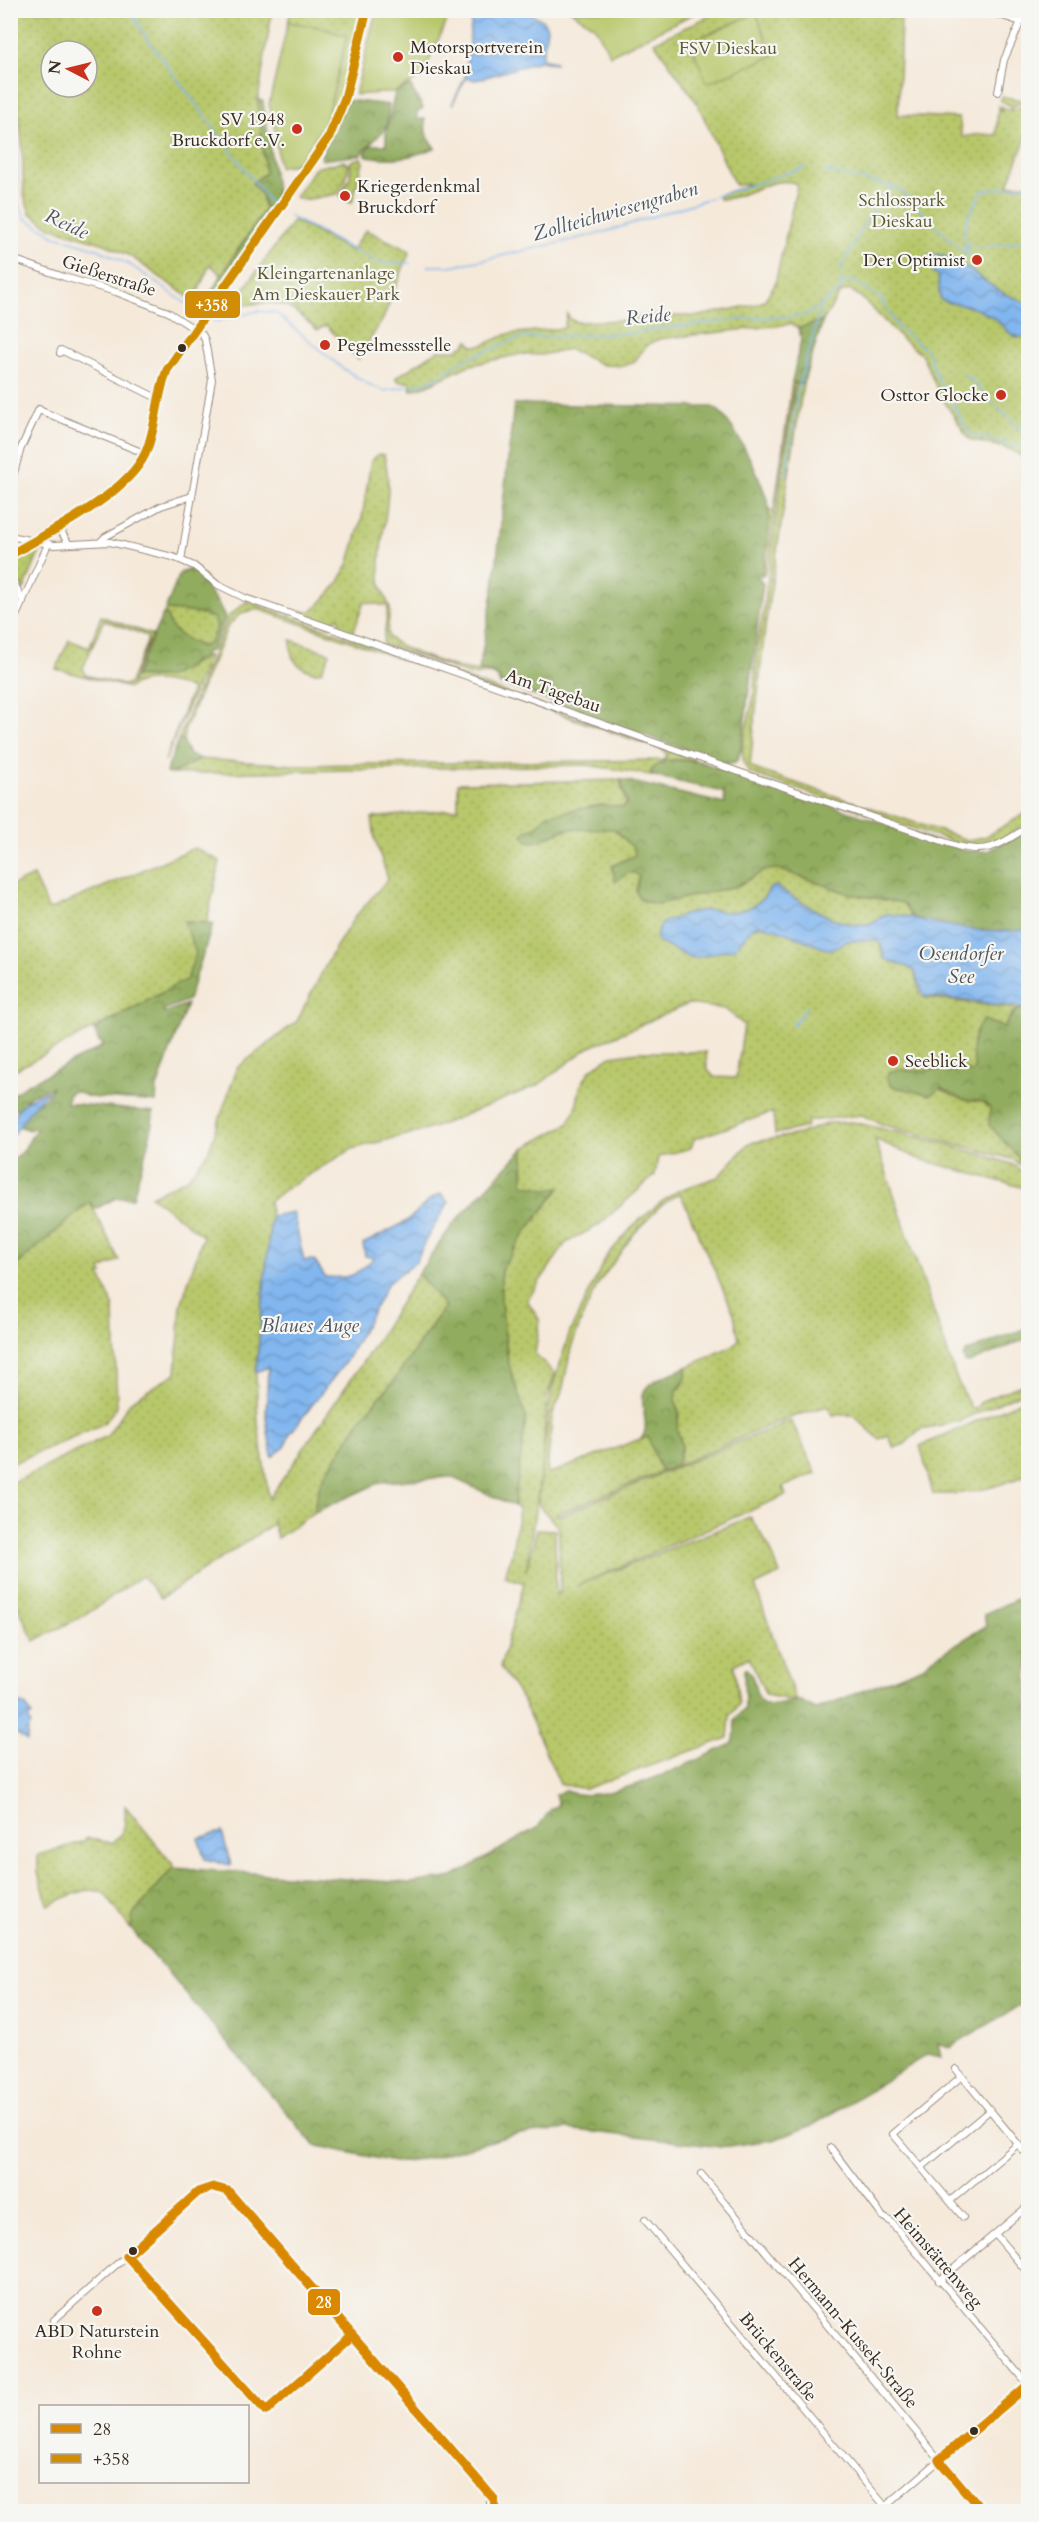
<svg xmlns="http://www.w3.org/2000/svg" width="1039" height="2522" font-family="Cardo,serif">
<defs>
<pattern id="green-dots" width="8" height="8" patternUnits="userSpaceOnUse" patternTransform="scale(1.5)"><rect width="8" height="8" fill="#b7c76a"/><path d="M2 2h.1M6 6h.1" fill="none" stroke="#9eab5b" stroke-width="1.8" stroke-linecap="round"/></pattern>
<pattern id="forest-crowns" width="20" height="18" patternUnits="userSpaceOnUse" patternTransform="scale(1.5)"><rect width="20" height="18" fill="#91ac5e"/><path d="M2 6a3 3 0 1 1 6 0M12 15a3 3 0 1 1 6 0" fill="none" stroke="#788c4d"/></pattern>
<pattern id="water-waves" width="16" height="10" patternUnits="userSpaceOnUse" patternTransform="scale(1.5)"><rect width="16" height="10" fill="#81b6ef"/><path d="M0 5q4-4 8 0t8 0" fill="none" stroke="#6b94c1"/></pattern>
</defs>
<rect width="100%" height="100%" fill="#f6f6f2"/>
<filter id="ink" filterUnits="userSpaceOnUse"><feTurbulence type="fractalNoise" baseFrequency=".0167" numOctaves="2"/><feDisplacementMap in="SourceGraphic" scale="12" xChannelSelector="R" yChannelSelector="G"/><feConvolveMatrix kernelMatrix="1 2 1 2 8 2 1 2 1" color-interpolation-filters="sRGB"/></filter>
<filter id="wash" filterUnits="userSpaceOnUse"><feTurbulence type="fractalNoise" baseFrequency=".008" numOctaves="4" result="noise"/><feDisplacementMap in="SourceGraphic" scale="24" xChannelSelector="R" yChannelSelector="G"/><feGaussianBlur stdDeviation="1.35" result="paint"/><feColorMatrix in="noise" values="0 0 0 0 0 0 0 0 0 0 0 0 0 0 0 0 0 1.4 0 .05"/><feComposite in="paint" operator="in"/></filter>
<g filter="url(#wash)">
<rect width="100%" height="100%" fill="#f5e9da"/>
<!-- green -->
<g fill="url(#green-dots)" stroke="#797844" stroke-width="1.5" fill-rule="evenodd">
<path d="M10 11H272L258 100 265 173 262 196 265 209 221 275 210 264 194 301 130 256 105 244 50 227 30 213 24 195 22 144 11 45ZM51 51H87V87H51Z"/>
<path d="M291 11H364L343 91 331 123 326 121 347 36 288 22Z"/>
<path d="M720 11H889V18L901 17 898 115 959 118 962 137 980 134 996 135 998 106 1002 113 1001 106 1008 110 1027 106 1024 103 1011 106 1000 100 1001 96 1028 101V132L1008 185 1028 184V462C1008 442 993 448 969 439L940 395 922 355 903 340 861 297 850 290 840 293 823 321 799 328 791 324 659 339 647 345 635 361 624 366 603 365 569 349 542 355 521 354 467 366 428 385 411 390 410 382H400L395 378 439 350H457L461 346H464L468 340 473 346 483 345 508 334 564 328 567 314 571 320 577 322 627 320 647 316H699L757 304 764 301 775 284 797 186 795 183C770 175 744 200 719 199V195L752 184 735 185 697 103 654 42Z"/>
<path d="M361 158 363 162 352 202 343 199 340 195 350 178 351 161Z"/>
<path d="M343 161 349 164 346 179 337 194 304 200 295 197 315 168Z"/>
<path d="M294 220 351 251 366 230 410 251 383 319 358 359 326 325 318 330C308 323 298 311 287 307 270 299 248 305 230 308Z"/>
<path d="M792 382 794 383 765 573 762 575 769 509 771 511 774 510Z"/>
<path d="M796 383 803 384 765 627 750 765 757 770 967 840 985 837 1028 812V823C1003 838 991 849 960 844L750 773C733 757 750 719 753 699 756 680 754 659 758 640 765 609 768 577 772 545 780 491 787 437 796 383Z"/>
<path d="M379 454 384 455C396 499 377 536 380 579 380 590 389 601 390 609 390 618 386 627 388 636 398 650 454 667 472 671 482 673 489 670 499 676L501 683 505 685H500L497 677 491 674 472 675 383 644 388 606 364 602 353 633 340 629 339 618H336L330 626 299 615 301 611 309 612 319 605 337 585 348 565 362 518 371 461Z"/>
<path d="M37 548 40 551 24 589 21 590 10 563 31 549Z"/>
<path d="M247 601 637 739 698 761C680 760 658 755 650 775L587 765 171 774 200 759 295 765 664 760 667 755 663 750 258 609 241 613 228 626 185 729 183 741 178 740 228 617Z"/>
<path d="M165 610 192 612 214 618 217 626 211 642 202 647C187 639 170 634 167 615L164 614Z"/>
<path d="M101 616 152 635 130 682 147 642V636L104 620 83 668 85 675 123 685 132 683 135 676C154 679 170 677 186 668 193 664 201 656 209 656L165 761 192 689C175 683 144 675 129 688L56 669 69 640 89 648Z"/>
<path d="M291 640 330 653 322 671C312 675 296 666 292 656 291 651 291 645 291 640Z"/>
<path d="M620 780 650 902 737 886 765 870 778 869 850 894 904 903 913 917 886 914C882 916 878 920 874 922 846 935 799 900 775 886L770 888C762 904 746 912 727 912 720 912 715 909 708 910 692 911 677 917 663 923L726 949 761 920 817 944 879 939 883 958 914 967 921 997 1020 1009 1012 1013 1004 1028 984 1020 972 1051 975 1065 974 1071 970 1072 964 1068 912 1071 898 1069 964 1100 983 1102 990 1108 1028 1171 1012 1159 884 1125 862 1115 808 1121 806 1127 775 1134 773 1112 694 1139 691 1148 658 1157 655 1175 599 1225 566 1243 527 1300 540 1321 535 1354 555 1374 547 1397 543 1457 551 1391 570 1332 606 1257 635 1224 661 1202 679 1190 718 1177 749 1143 799 1134 828 1123 853 1122 947 1144 1012 1164 1028 1176V1189L919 1159 875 1139 957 1380 971 1408 975 1409 982 1401 1028 1382V1390L957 1422 920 1429 905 1444 894 1448 888 1435 879 1439 853 1415H833L827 1406 777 1422 674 1467 678 1461 682 1446 677 1429 679 1414 675 1399 677 1390 683 1385 687 1367 734 1345 739 1339 734 1314 680 1193 659 1207 633 1235 598 1284 583 1316 571 1348 562 1392 552 1416 547 1472 548 1474 648 1436 661 1472 557 1514 559 1516 789 1421 792 1422 816 1473 783 1487 786 1495 576 1586 750 1517 770 1548 780 1574 755 1586 796 1701 766 1695 749 1657 734 1665 739 1704 730 1716 728 1738 585 1789 560 1784 522 1699 500 1667 524 1583 505 1576 512 1552 519 1509 514 1506 526 1418 508 1362 501 1301V1270L525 1233 559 1188 546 1189 523 1184 524 1148 568 1124 576 1108 580 1087 590 1070 611 1056 638 1052H706L707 1069 714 1077 736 1078 744 1025 725 1009 688 1004 588 1048 538 1085 433 1128 352 1149 288 1187 269 1202 271 1216 256 1372 258 1424 269 1499 371 1350 418 1274 445 1306 396 1378 361 1419 321 1481 313 1513 277 1538 272 1518 273 1524 161 1598 142 1576 85 1615 34 1641 11 1591 10 1482 21 1479 107 1436 131 1401 176 1373 181 1305 203 1236 151 1196 188 1178 209 1150 237 1068 297 1021 332 953 354 918 388 879 375 839 372 818 458 809V783ZM543 1458 538 1504 559 1528 560 1593 556 1595 555 1530 537 1529 526 1571Z"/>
<path d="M194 848 220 861 207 921 188 979 11 1072V886L33 876 49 910Z"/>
<path d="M90 1202 119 1260 101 1269 103 1274 100 1275 114 1308 117 1407 103 1424 11 1464 10 1270Z"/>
<path d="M1028 1398V1474C997 1487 967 1496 933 1494L920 1446Z"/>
<path d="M125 1806 174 1866 133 1915 131 1929 104 1893C88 1884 64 1899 48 1905L38 1873V1855L82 1842 87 1838 112 1843C126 1833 126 1822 125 1806Z"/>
</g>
<!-- forest -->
<g fill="url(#forest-crowns)" stroke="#666b3e" stroke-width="1.5">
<path d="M410 85 423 108 417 112V119H425L426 134 435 148C408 158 395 161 367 156L365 153 371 145H386V133L395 93Z"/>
<path d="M258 100 263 101 278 204 207 306 206 299 265 210 262 196 252 183 265 173Z"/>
<path d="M347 100 389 105 386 128 360 155 322 160 321 155Z"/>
<path d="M823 321 803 384 792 382 801 339 799 328Z"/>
<path d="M514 404 712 407C729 410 769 492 769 510 770 531 764 554 762 575L757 576 763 584 741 750 738 759 733 764H725L505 685 501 683 499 676 493 673 479 670 494 587Z"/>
<path d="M192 568 206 579 208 590 219 605 225 618 212 650 205 653 202 660 193 661 187 668 169 677 135 676 163 614 167 615C170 634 186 639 202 647L211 642 217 626 214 618 192 612 165 610 180 573Z"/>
<path d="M178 740 183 741 189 755 200 759 171 774 166 773Z"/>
<path d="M665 760 698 761 966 851H988L1028 829V835L1024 840 1028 845V930C1006 932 927 931 911 915 908 912 906 907 903 903L850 894 778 869 765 870 737 886 658 904 643 901 638 897 636 891 639 876 635 873H628L615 882 612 866 635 855 634 849 614 829H567L535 842 528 841 523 835 527 830 537 827 546 815 601 805 624 807 627 801 620 779 725 804 723 792 650 775 653 768Z"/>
<path d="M184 921 213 924 188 1000 163 1010 164 1013 187 1004 157 1088 156 1102 89 1097 75 1091 68 1094 67 1103 153 1112C152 1142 139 1169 133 1198H116L95 1209 90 1202 11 1270V1162L23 1151 36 1129 35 1127 29 1130 21 1127C22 1124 22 1121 23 1118 27 1104 45 1106 52 1087L30 1095 19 1110 11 1107V1096L26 1085 96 1050 104 1044 99 1042 94 1030 187 979 196 953Z"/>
<path d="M1028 1008V1168L989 1125 990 1108 983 1102 964 1100 941 1088 930 1095 891 1086 887 1078 890 1072 898 1069 912 1071 964 1068 970 1072 974 1071C976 1063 972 1059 972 1051 972 1041 976 1027 984 1020L1004 1028C1011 1016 1014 1009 1028 1008Z"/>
<path d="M524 1148 523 1184 546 1189 560 1188 525 1233 501 1270V1302L508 1362 526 1417 514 1506 451 1477 381 1482 313 1513 321 1481 361 1419 396 1378 445 1306 418 1274 453 1224Z"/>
<path d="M1028 1327V1338L969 1363 965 1362 963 1357 966 1352Z"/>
<path d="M687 1367 686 1379 677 1390 675 1399 679 1414 677 1429 682 1446 678 1461 674 1467 661 1472 648 1437 641 1439C653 1425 635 1399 647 1387 657 1377 675 1372 687 1367Z"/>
<path d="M1028 1594V2004L1018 2007 961 2040 951 2048 938 2043 941 2057 928 2054 813 2125 773 2140 721 2147 567 2129 513 2135 428 2158 394 2162 314 2145 131 1929 133 1915 173 1868 410 1883 453 1877 538 1827 551 1809 558 1805 555 1795 565 1790C597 1810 700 1759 733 1743 739 1726 727 1722 745 1709L744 1669H747C758 1683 753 1687 759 1699 765 1712 788 1700 799 1701 806 1702 810 1707 816 1709L921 1668 930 1660 986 1626 984 1614Z"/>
</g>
<!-- pitch -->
<g fill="#b7c76a" stroke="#797844" stroke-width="1.5">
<path d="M376 11H451L422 77 395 92 355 95Z"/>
<path d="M571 11H699L610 55 595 27Z"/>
<path d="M756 13 773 56 707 83 690 42Z"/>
<path d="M288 22 319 27 347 36 326 121 302 158 293 165 279 167 275 129 269 104Z"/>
</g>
<!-- water -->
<g fill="url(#water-waves)" stroke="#5e7086" stroke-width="1.5">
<path d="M476 11C493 10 542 7 547 28L542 59 556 62 555 64 540 61 476 80 466 78 452 105 465 77 472 16Z"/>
<path d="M928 255C956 251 977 279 1000 291 1008 296 1018 299 1027 303L1028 305V334C1013 345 1005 325 994 318 985 313 973 307 963 305 955 303 948 304 940 299L938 276 924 263Z"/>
<path d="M775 886C799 900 846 935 874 922 878 920 882 916 886 914 907 915 925 921 945 925 973 931 1000 932 1028 930V1008L924 996 915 972 908 967 885 959 881 945 876 940 847 941 835 948 826 949 776 929 759 925 752 928 735 948 695 958 688 957 658 942 656 936 662 923C677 917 692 911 708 910 715 909 720 912 727 912 746 912 762 904 770 888Z"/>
<path d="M48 1091 32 1108 11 1138C10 1111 23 1098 48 1091Z"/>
<path d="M441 1194 449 1202 425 1241 416 1262 388 1283 346 1361 289 1435 285 1447 272 1457 266 1418 268 1367 256 1372 271 1216 293 1212 304 1261 314 1260 325 1277C352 1279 355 1276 374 1258L365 1256 363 1244C377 1237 391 1230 405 1222 420 1213 424 1200 441 1194Z"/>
<path d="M19 1704 25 1705 32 1715 28 1719 31 1725 28 1729 27 1741 11 1730V1708Z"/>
<path d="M222 1832 231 1865 205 1859 198 1838Z"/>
</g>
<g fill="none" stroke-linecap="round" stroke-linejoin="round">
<!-- stream -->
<g stroke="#81b6ef" stroke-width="1.5">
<path d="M130 10 146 37 273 207"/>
<path d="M10 102 17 151V202L25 218 55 236 98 249 132 266 200 313"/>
<path d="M824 171 898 188 952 242 973 259"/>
<path d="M287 215 378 263H410"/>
<path d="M967 249 969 241"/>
<path d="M967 250C958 233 972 208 981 193L985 190 1028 185"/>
<path d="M964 253 967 250 1028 240"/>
<path d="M427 266H450L483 260 602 233 806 167"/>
<path d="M841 274V268C855 242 869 207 892 188"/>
<path d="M841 279V284"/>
<path d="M210 319 218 321 258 311 276 313 342 368 368 384 385 391 424 383 436 378 463 360 519 338 628 333 749 318 803 316 814 310 838 291 845 282 854 281 881 299 898 328 927 350 939 381 970 434 1023 448 1028 455"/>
<path d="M965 374 1028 437"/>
<path d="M786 475 798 389 821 306"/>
<path d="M792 1026 807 1007"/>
</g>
</g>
</g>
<g filter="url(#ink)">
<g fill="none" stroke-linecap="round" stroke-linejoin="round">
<!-- minor casing -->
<g stroke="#988a7c" stroke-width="8">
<g id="minor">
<path d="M984 10 1021 22"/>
<path d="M998 92 1004 60 1026 10"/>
<path d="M10 258 64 277 116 292 168 312 202 334 205 340 212 380 181 560"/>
<path d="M60 353 61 350 159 399"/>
<path d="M39 410 139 451"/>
<path d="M10 487 21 448 39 409"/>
<path d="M65 522 62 533 69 544"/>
<path d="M10 536 54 545 110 542 173 557 194 566 218 585 245 598 739 772 957 846C990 855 1002 843 1028 827"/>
<path d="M100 542 105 537 161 506 192 496"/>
<path d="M10 574 23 602"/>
<path d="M17 614 48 544"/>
<path d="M956 2069 1028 2156"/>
<path d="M962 2076 893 2134 963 2217"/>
<path d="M831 2148 883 2217 890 2221 1028 2384"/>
<path d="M922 2167 990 2110"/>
<path d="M701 2174 983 2512"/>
<path d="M950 2201 1018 2144"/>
<path d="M645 2220 890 2512"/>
<path d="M995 2234 1028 2273"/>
<path d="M939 2281 1028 2206"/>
<path d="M54 2320 198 2192C209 2186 217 2186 228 2191L492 2498 496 2504V2512"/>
<path d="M939 2460 1028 2385"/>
<path d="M490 2497V2512"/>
<path d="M886 2506 940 2460"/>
<path d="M595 2512 602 2511"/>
</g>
</g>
<!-- major casing -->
<g stroke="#988a7c" stroke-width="10">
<path id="major" d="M10 555C44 534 132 489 145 454 156 427 154 396 167 370L329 137 345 98 367 10"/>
</g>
<!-- minor -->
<use href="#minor" stroke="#fff" stroke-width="6"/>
<!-- major -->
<use href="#major" stroke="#e9c769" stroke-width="8"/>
<!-- bus-1 casing -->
<g stroke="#f6f6f2" stroke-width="14">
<g id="bus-1">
<path d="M127 2256 198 2192 213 2187 228 2191 494 2499 496 2512"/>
<path d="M127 2256 266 2411"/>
<path d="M266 2411 352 2335"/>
<path d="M939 2460 1028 2385"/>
<path d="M939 2460 983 2512"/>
</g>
</g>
<!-- bus-2 casing -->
<g stroke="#f6f6f2" stroke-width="14">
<path id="bus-2" d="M10 555C49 532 126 495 145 454 157 428 156 397 167 370L329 137 345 98 367 10"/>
</g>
<!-- bus-1 -->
<use href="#bus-1" stroke="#da8802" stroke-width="9"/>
<!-- bus-2 -->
<use href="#bus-2" stroke="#d18d06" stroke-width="9"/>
</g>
</g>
<!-- markers -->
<g fill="#c8321e" stroke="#f6f6f2" stroke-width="2">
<circle cx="398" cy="57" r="6"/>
<circle cx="297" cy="129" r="6"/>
<circle cx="345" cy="196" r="6"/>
<circle cx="977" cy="260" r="6"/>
<circle cx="325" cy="345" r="6"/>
<circle cx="1001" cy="395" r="6"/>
<circle cx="893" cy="1061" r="6"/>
<circle cx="97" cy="2311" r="6"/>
</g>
<g fill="#3b2a1e" stroke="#f6f6f2" stroke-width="2">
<circle cx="182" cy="348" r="5"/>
<circle cx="133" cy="2251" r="5"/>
<circle cx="974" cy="2431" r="5"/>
</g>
<g text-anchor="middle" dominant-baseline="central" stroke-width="4.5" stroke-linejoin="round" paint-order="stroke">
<!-- poi labels -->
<g font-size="18" fill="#3b2a1e" stroke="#f6f6f2" text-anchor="start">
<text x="410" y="47">Motorsportverein<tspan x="410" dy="21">Dieskau</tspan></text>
<text x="285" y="119" text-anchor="end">SV 1948<tspan x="285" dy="21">Bruckdorf e.V.</tspan></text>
<text x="357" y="186">Kriegerdenkmal<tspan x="357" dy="21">Bruckdorf</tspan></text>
<text x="965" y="260" text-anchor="end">Der Optimist</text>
<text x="337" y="345">Pegelmessstelle</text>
<text x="989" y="395" text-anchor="end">Osttor Glocke</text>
<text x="905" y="1061">Seeblick</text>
<text x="97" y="2331" text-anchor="middle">ABD Naturstein<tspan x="97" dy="21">Rohne</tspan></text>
</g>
<!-- park labels -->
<g font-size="18" fill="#605935" stroke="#f6f6f2">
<text x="728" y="48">FSV Dieskau</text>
<text x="902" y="200">Schlosspark<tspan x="902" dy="21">Dieskau</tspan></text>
<text x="326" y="273">Kleingartenanlage<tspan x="326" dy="21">Am Dieskauer Park</tspan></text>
</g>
<!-- street labels -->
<g font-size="18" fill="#3b2a1e" stroke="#f6f6f2">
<text transform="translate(109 276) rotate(18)">Gießerstraße</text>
<text transform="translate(553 691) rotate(19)">Am Tagebau</text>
<text transform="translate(938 2258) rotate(49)">Heimstättenweg</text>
<text transform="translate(853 2333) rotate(50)">Hermann-Kussek-Straße</text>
<text transform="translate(778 2357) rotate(50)">Brückenstraße</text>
</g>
<!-- water labels -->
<g font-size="20" font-style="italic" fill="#50545d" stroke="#f6f6f2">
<text transform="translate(615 211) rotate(-16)">Zollteichwiesengraben</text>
<text transform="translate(67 224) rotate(25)">Reide</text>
<text transform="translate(648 316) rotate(-6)">Reide</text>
<text x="961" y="953">Osendorfer<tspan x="961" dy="23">See</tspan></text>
<text x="310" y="1325">Blaues Auge</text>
</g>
</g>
<g stroke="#f6f6f2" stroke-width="2">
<rect x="184" y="290" width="57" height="29" rx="6" fill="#d18d06"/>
<rect x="307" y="2288" width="34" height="28" rx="6" fill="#da8802"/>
</g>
<g font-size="16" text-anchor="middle" font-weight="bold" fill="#fff">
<text x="212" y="311">+358</text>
<text x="324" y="2308">28</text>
</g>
<!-- margin -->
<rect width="1039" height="2522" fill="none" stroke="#f6f6f2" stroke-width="36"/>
<!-- legend -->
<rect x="39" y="2405" width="210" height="78" fill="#f6f6f2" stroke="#aba49d" stroke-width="1.5"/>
<rect x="51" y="2424" width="30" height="9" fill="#da8802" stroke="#aba49d" stroke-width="1.5"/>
<text x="93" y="2435" font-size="18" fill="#3b2a1e">28</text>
<rect x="51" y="2454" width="30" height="9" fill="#d18d06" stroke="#aba49d" stroke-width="1.5"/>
<text x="93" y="2465" font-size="18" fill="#3b2a1e">+358</text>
<!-- north arrow -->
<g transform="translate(69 69) rotate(277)"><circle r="28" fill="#f6f6f2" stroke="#aba49d" stroke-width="1.5"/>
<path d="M0-4.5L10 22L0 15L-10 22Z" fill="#c8321e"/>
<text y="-9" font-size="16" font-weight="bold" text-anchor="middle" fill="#3b2a1e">N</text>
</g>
</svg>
